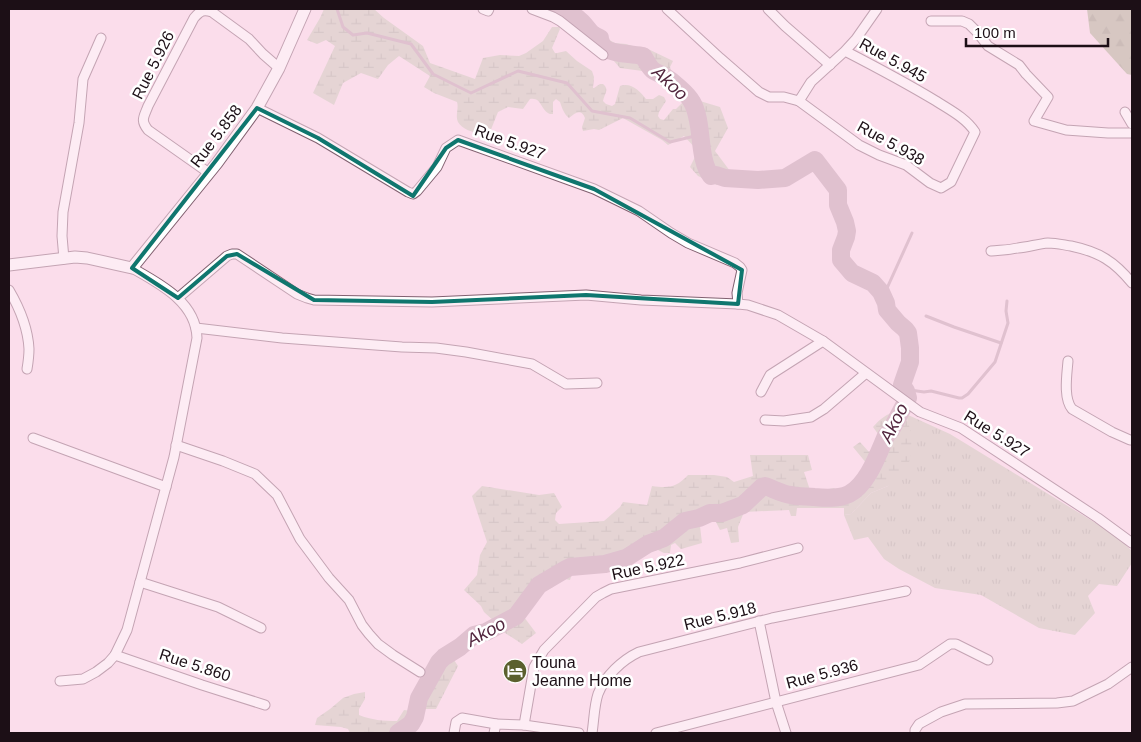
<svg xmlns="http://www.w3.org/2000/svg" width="1141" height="742" font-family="Helvetica,sans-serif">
<defs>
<pattern id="grass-tufts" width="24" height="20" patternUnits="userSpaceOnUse" patternTransform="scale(1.25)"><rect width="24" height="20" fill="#c9cbb9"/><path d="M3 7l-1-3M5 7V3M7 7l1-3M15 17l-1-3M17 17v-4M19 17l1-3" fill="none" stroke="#acad9e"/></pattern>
<pattern id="forest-firs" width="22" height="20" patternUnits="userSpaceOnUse" patternTransform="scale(1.25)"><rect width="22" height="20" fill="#aaae90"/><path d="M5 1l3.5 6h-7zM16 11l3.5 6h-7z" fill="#92947b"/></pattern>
<pattern id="wetland-marsh" width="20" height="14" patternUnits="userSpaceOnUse" patternTransform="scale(1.25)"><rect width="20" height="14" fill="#c9cbb9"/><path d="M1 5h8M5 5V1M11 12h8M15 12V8" fill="none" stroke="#acad9e"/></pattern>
</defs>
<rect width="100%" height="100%" fill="#fbddeb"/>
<!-- grass -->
<path fill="url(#grass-tufts)" d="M906 414 950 434 1117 536 1132 551V563L1117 586 1099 584 1088 596 1095 613 1075 635 1039 628 981 595 935 588 899 569 884 559 868 537 854 540 844 515 851 514 871 493 888 486 908 422Z"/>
<!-- forest -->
<path fill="url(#forest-firs)" d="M1087 9H1132V75L1127 74 1090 33Z"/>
<!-- wetland -->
<g fill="url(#wetland-marsh)">
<path d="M324 9H374L384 18 423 46 430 63 475 79 483 58 500 55 519 56 526 53 543 41 552 27H559L560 29 552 48 555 53H557L566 51 577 61 592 71 594 77 593 88H594L600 84H603C610 90 604 94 603 101L606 104 612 106 615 104 620 86C631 82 640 91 646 99H653L659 95 664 97 666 101 659 112 658 116 660 119 664 120 673 109H676L684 101 679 93 661 76 650 72 620 68 606 52 588 40 583 34 578 23 571 19 543 13 533 9H568L573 11 598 34 615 43 626 44 639 48H646L671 60 673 61 670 67 672 73 686 83 696 98 700 101 720 107 728 128 715 151 730 171 717 185 698 176 690 167 698 151 684 136 668 145 662 140 623 118 599 130 594 129 583 131 582 127 585 118C581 108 575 113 569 118 564 114 562 108 560 102L556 99 553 102V114H550C540 110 542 97 530 99L523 109 508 107 498 112 490 132C482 137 462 130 458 122 455 116 459 108 457 102L434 93 424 87 430 76 399 56 388 65 378 79 361 73 343 83 334 105 313 93 335 46 326 40 317 44 307 40 320 18Z"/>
<path d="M897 411 906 414 913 441 910 460 904 472 888 486 871 493 851 514 844 515V508H797L796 516H791L789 510 744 512 738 527 739 542 731 543 727 528 720 530 715 520 700 526 702 543 681 549 675 543 671 545 670 553H664L658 550 644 553 635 559 618 566 590 571 589 569 572 574 570 580 565 579 563 577 558 578 552 581 553 587 547 590 542 586 523 608 521 613 536 633 522 644 499 629 471 641 452 657 458 666 436 709H419L412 732 413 733H350L348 729 341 727 315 725 317 718 330 709 343 698 354 694 365 692V699L359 709V715C371 720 384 721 397 721L404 710 412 711 414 709C420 688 426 672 442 657 447 653 450 650 455 648L482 626 487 630 496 623 484 612 481 606 464 590 477 575 480 555 487 542 472 496 482 486 539 495 554 493 562 507 556 513 555 520 559 524 604 521 620 507 623 502 647 505 652 486C668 488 676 488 688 475H714L727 477 734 482 753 476 750 455H808L812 470 804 472 811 493 834 488 840 494 857 483 867 464 853 447 860 442 869 452 881 438 873 427C880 419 886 414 897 411Z"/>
</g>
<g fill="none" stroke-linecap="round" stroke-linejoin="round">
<!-- stream -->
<g stroke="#be9fae" stroke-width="3">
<path d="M337 9 343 27 353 35 367 33 411 44 433 74 471 93 518 71 567 83 592 111 630 118 670 142 699 135"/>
<path d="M883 297 912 233"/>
<path d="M926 316 954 327 1001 343"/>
<path d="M906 391 910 390 924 392 931 391 959 398H962L968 394 995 362 1008 323 1006 311 1007 301"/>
</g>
<!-- river -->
<path stroke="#be9fae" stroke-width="18" d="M398 733 411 724 415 717 419 698 439 662 444 657 460 647 474 635 486 632 516 616 539 585 566 569 570 567 605 564 626 558 648 544 664 538 685 521 699 518 710 513H722L743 505 762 487 765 486C774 489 782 494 791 495 799 497 807 496 814 497 825 498 839 499 849 494 868 484 878 454 886 436L891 430 908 398 906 391 902 385 910 362V348L908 333 905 329 898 323 887 310 886 303 881 292 873 283 852 273 841 260V250L846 237 847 231 845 222 838 205V190L815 160 785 178 758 180 725 178 716 175 711 176C697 157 704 123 692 102 688 94 672 81 664 76 661 74 657 73 654 71 649 68 646 60 643 56 634 54 608 54 603 46 602 45 600 40 600 38 588 33 590 30 582 22 576 16 568 12 560 9"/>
<!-- minor casing -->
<g stroke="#816070" stroke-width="11">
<g id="minor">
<path d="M483 9 488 11 489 9"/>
<path d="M532 9 553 17 560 21 603 55"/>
<path d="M667 9 720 58 759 92 769 97H784L799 101"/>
<path d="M768 9 785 26 830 65"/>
<path d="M931 21H962L969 24 977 32 988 46 1019 65 1026 74 1048 97 1034 121 1066 130 1108 133H1132"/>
<path d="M845 51 811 82 799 101 859 145 879 155 906 165 930 183 941 188 951 182 975 132C966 118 950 110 936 101 906 83 876 67 845 51L856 39 877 9"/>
<path d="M257 108 318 138 408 192 413 194 417 191 437 167 446 148 458 140 594 189 639 211 671 233 688 243 735 263 740 267 742 270 737 293 738 304 748 305 778 315 823 341 920 412 961 428 1098 518 1132 543"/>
<path d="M1125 112 1132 124"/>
<path d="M209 173 148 130C140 120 144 117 148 106L194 18C200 11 203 9 212 12L249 39 263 54 279 68"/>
<path d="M991 251C1000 250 1009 250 1018 248 1028 247 1038 244 1048 243 1056 243 1064 245 1071 246 1099 252 1114 261 1132 283"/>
<path d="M64 259 62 236 63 212 79 123 83 79 101 38"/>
<path d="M9 290C19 307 28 329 29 349 29 356 28 363 27 369"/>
<path d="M178 298 227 256 232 254H237L297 294 307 298 314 300 432 302 586 295 641 300 738 304"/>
<path d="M196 328 282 338 402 347 436 348 466 352 532 364 566 384 597 383"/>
<path d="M1068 361C1067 374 1063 398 1072 409L1112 432 1130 440H1132"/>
<path d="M761 392 770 375 823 341"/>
<path d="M765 420 784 421 811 417 824 409 866 373"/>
<path d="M33 438 166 487"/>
<path d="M176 445 223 461 255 474 277 495 300 539 329 578 349 600 362 625 369 634 378 644 393 655 420 672"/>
<path d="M140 582 218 607 261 628"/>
<path d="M759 621 776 702 786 733"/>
<path d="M115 655 202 685 265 705"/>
<path d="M60 681 83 679 96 672 108 663 115 655 127 630 174 457 197 338C196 302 160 284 132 268"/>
<path d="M524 725 534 667 544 650 596 597 603 593 611 589 740 563 798 548"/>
<path d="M454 733 456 722 462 718 496 724"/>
<path d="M494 733 496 724 524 725 579 733"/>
<path d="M592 733C594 721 594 706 598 694 605 676 622 660 639 652L772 618 906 591"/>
<path d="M656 733 919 665 950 644H956L988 660"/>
<path d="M915 733V730L919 724 941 712 965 704 1057 703 1073 701 1108 684 1132 667"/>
</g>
</g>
<!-- tertiary casing -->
<g stroke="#816070" stroke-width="13">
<path id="tertiary" d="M9 265 75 257 87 258 132 268 217 163 257 108 279 68 305 9"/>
</g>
<!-- minor -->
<use href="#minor" stroke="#fff" stroke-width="9"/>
<!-- tertiary -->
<use href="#tertiary" stroke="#fff" stroke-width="11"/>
</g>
<!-- marked area -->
<path d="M0 0H1141V742H0ZM257 108 318 138 413 196 446 148 458 140 594 189 742 270 738 304 586 295 432 302 314 300 237 254 227 256 178 298 132 268Z" fill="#fbddeb" fill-opacity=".55" fill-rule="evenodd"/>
<path fill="none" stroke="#0f766e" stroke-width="4" stroke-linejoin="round" d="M257 108 318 138 413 196 446 148 458 140 594 189 742 270 738 304 586 295 432 302 314 300 237 254 227 256 178 298 132 268Z"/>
<!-- icons -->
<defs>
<g id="hotel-disc" transform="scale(1.25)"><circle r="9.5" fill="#5b602e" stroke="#fff"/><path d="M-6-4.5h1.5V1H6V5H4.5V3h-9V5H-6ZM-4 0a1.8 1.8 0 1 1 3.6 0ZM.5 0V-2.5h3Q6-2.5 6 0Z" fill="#fff"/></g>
</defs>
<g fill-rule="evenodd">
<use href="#hotel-disc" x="515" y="671"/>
</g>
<g text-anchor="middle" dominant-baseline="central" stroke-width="5" stroke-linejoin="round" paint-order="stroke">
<!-- street labels -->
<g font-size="16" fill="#1c0f16" stroke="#fff">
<text transform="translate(893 60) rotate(29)">Rue 5.945</text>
<text transform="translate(153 65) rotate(-63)">Rue 5.926</text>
<text transform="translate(216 136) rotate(-53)">Rue 5.858</text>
<text transform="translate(510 142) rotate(20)">Rue 5.927</text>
<text transform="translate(891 143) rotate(29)">Rue 5.938</text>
<text transform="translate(997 434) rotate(32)">Rue 5.927</text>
<text transform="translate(648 567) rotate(-12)">Rue 5.922</text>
<text transform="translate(720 616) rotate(-14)">Rue 5.918</text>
<text transform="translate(195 665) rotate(18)">Rue 5.860</text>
<text transform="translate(822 674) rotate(-15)">Rue 5.936</text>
</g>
<!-- poi labels -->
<g font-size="16" fill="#1c0f16" stroke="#fff" text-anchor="start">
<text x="532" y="662">Touna<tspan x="532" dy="18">Jeanne Home</tspan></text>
</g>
<!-- water labels -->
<g font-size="18" font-style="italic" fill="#52263e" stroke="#fff">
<text transform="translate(670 83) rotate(43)">Akoo</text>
<text transform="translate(894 423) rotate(-63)">Akoo</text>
<text transform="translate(486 632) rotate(-28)">Akoo</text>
</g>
</g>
<!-- border -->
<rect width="1141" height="742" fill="none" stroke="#1c0f16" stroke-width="20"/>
<!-- scale -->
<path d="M966 38v8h142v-8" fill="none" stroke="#1c0f16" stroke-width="2.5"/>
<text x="974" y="38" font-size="15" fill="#1c0f16" stroke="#ffffff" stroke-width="4" paint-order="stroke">100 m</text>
</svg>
